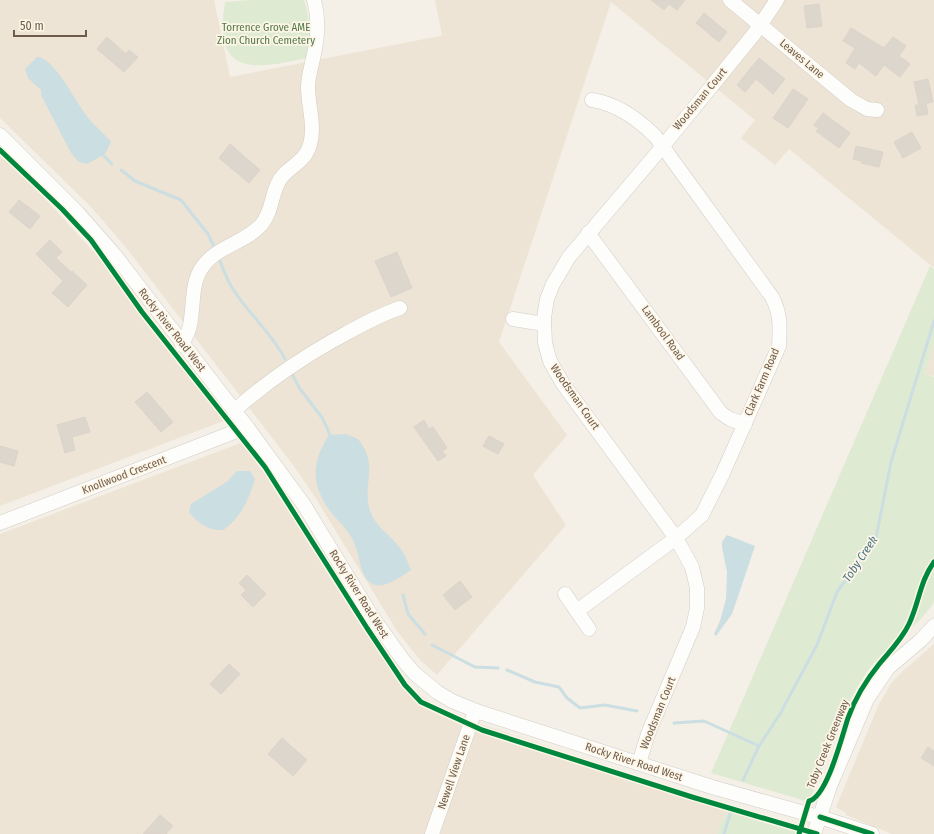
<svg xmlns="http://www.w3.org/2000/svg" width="934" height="834" font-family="'Fira Sans Condensed',sans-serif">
<rect width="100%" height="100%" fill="#f4f0e7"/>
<!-- residential -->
<g fill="#ede4d5">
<path d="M0 0H214L230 77 450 34 442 35 435 0H934V268L789 149 775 165 741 138 755 120 611 2 499 342 567 435 533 475 566 525 437 675 421 661 397 631 315 497 293 465 124 245 91 207 0 118Z"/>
<path d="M0 153 29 181 103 262 226 420 0 506Z"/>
<path d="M934 343V376L925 373Z"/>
<path d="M243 442 293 512 384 658 412 689 430 702 459 717 728 806 717 834H0V534Z"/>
<path d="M934 644V834H892L846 815V813L836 807 879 704 892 682 903 671Z"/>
</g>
<!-- green -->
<g fill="#dfead3">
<path d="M250 0H304C311 23 311 35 306 58 250 71 213 74 225 2Z"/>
<path d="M930 266 934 269V343L925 373 934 377V602C917 629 888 644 869 669 844 703 826 762 809 802L711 773Z"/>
<path d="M728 806 794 825 800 834H717Z"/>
</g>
<!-- water -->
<g fill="#cbdee2">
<path d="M37 57C54 57 75 101 86 115 93 125 103 132 111 142L105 154 87 164 79 162 71 153 41 95V90L28 78 25 69Z"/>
<path d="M346 434 358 439C379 466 363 480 369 507 373 526 390 534 400 548 405 554 408 563 411 570 402 576 386 588 375 585 360 580 360 557 355 545 351 533 342 525 334 516 311 488 310 464 329 435Z"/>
<path d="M237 471H250L255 479C249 499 241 518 223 530 208 531 198 523 189 512L191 504 228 481Z"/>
<path d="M727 535 755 546 732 614 716 636 714 634 720 621 726 599 727 572 722 547V542Z"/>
</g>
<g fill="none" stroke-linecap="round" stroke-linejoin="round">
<!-- stream -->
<g stroke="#cbdee2" stroke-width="3">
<path d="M100 152 112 164"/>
<path d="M121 170 135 181 181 200 208 234 215 249"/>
<path d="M218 256C223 269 228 284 237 295 252 317 273 335 285 359"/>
<path d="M292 374 300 389 323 419 331 437"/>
<path d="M403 595 408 614 425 634"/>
<path d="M432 645 475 667 498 668"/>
<path d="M507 670 535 682 559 687 567 698 580 708 605 705 637 711"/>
<path d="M674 723 704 721 759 746"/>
<path d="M743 780 759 746 780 714 817 645 837 592 876 538 891 462 934 321"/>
<path d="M724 834 730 814"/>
</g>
</g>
<!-- building -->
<g fill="#ddd6cd" stroke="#dcd4ca">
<path d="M651 0H685L677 10 669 4 664 10Z"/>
<path d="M819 4 822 26 807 28 804 6Z"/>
<path d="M704 13 727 32 719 42 696 23Z"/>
<path d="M851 28 884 48 893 37 906 46 899 56 910 64 900 77 884 65 876 76 859 63 855 69 846 63 855 48 843 41Z"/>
<path d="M107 37 126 54 129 50 138 57 124 72 97 49Z"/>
<path d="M759 58 785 79 773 94 756 79 745 92 737 85Z"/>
<path d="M928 79 933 102 926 103 928 114 917 116 915 105H919L914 82Z"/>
<path d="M793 89 808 99 788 128 773 118Z"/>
<path d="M823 113 850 133 839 148 816 131 819 129 814 125Z"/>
<path d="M912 132 921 148 903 158 894 142Z"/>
<path d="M230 144 260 170 249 183 219 158Z"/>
<path d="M856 146 883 152 879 167 861 163 862 161 853 159Z"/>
<path d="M19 200 40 216 30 229 9 212Z"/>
<path d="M50 240 62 252 56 258 71 272 72 271 87 285 68 307 52 293 63 281 36 254Z"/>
<path d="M397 252 412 288 391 297 375 261Z"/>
<path d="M147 392 173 422 161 432 135 402Z"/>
<path d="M85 417 90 432 72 437 75 450 65 453 57 425Z"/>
<path d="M424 420 429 429 433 427 447 448 442 451 446 456 438 461 414 427Z"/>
<path d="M489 436 504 444 498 454 483 446Z"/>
<path d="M0 446 18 451 14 466 0 462Z"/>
<path d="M247 575 266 594 253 607 241 595 246 590 239 583Z"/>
<path d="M460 581 472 597 455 610 443 595Z"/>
<path d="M229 664 240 674 221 694 210 684Z"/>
<path d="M282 738 307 760 293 776 268 754Z"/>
<path d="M928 747 934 751V766L921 758Z"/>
<path d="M160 815 173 826 166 834H143Z"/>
</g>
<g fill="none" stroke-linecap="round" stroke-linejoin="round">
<!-- minor casing -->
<g stroke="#d2ccc5" stroke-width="15">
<g id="minor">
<path d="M730 0 851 100 867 109 877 110"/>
<path d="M0 135 78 213 114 254 247 427 304 505 371 615 403 660 414 673 437 692 452 701 479 712 712 787 829 820 872 834"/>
<path d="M588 233 721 413 730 419 745 424"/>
<path d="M513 319 544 324"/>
<path d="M182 345C185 338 189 332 190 325 194 306 191 285 201 269 215 246 244 244 261 225 272 212 271 197 278 183 284 169 302 164 308 150 317 129 308 108 308 87 308 76 312 65 314 54 318 36 319 18 314 0"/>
<path d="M234 411C266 382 297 361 334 340 356 328 376 316 400 308"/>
<path d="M0 523 247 427"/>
<path d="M565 594 589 629"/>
<path d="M577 611 676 538 702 515 723 473 779 346C780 328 781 314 772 297L655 136C637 118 617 104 592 100"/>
<path d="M639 763 648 734 693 627 697 608V588L692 567 676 538 563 384 550 361 545 343 544 318 547 299 553 284 569 257 663 146 754 34 777 0"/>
<path d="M432 834 475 711"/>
<path d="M814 834 830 786 867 699 888 668 921 640 934 626"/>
</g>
</g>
<!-- minor -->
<use href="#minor" stroke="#fdfdfb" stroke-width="14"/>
<!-- cycleway casing -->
<g stroke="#fdf6e7" stroke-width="8">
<g id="cycleway">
<path d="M0 150 62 209 91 240 142 312 265 467 367 628 405 685 421 702 482 730 692 797 817 834"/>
<path d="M820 817 872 834"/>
<path d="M799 834 809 801C827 797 842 736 848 718 855 698 867 679 880 663 891 650 902 639 909 624 919 603 920 581 934 562"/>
</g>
</g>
<!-- cycleway -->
<use href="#cycleway" stroke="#00873e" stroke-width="5"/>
</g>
<g text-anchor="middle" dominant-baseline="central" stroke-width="3.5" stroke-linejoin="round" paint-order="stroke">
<!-- park labels -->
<g font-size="11" fill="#517848" stroke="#fdf6e7">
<text x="266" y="27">Torrence Grove AME<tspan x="266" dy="13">Zion Church Cemetery</tspan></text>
</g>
<!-- street labels -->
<g font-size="11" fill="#6e5b4b" stroke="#fdf6e7">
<text transform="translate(802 59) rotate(40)">Leaves Lane</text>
<text transform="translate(700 99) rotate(-50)">Woodsman Court</text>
<text transform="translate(172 330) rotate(52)">Rocky River Road West</text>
<text transform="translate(663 333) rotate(54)">Lambool Road</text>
<text transform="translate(762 382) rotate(-67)">Clark Farm Road</text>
<text transform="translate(575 397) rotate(55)">Woodsman Court</text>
<text transform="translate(124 475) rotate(-21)">Knollwood Crescent</text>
<text transform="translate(359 594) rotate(58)">Rocky River Road West</text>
<text transform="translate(658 713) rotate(-68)">Woodsman Court</text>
<text transform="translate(828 744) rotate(-68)">Toby Creek Greenway</text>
<text transform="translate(634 762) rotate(18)">Rocky River Road West</text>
<text transform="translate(454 772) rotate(-71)">Newell View Lane</text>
</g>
<!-- water labels -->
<g font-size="12" font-style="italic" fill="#4b7685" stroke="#fdf6e7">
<text transform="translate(860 559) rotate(-56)">Toby Creek</text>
</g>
</g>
<!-- scale -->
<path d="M14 30v6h72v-6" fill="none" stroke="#6e5b4b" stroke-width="2"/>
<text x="20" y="30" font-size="12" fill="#6e5b4b" stroke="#fdf6e7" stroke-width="3" paint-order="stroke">50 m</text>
</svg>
